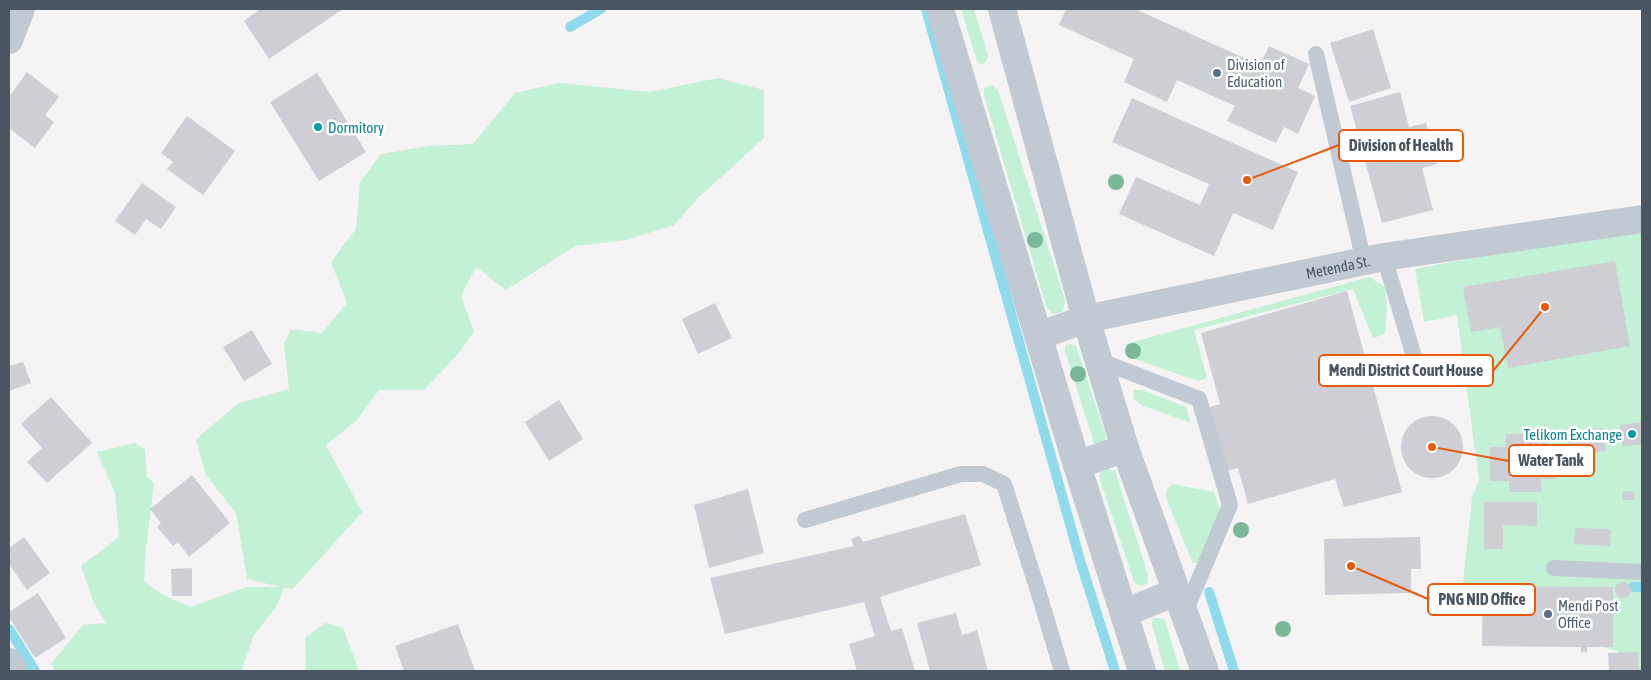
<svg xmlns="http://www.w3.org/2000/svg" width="1651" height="680" font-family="'Asap Condensed',sans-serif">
<rect width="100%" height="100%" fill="#f5f3f3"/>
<!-- green -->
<g fill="#c3f1d5">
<path d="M961 9H974L988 56 986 62 982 65 977 61Z"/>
<path d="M718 78 764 90V138L699 197 674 225 626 240 575 246 506 290 476 267 461 296 474 331 459 353 424 390H379L357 420 326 445 362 512 293 589 284 588 276 607 254 635 241 671H55L51 664 83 625 106 623 93 601 81 566 119 537 115 493 97 452 134 443 145 449 147 476 154 484 145 557 144 582 165 596 191 607 246 587H281L247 579 236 513 206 475 196 439 239 403 289 389 284 344 291 329 322 333 347 303 331 262 356 229 360 182 381 154 430 146 473 144 515 93 559 83 650 92Z"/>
<path d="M991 85 998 90 1065 300 1063 312 1052 314 1046 306 984 95V88Z"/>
<path d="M1642 226V671H1636L1617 651 1461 602 1472 498 1479 480 1457 315 1424 322 1415 269Z"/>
<path d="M1369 277 1385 287 1387 311 1385 334 1373 338 1353 289 1194 330 1207 378 1198 381 1129 357 1126 344Z"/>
<path d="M1070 344 1076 346 1106 436 1105 444 1099 446 1094 443 1065 351V346Z"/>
<path d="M1134 390H1142L1186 407 1191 423 1141 405 1133 398Z"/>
<path d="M1108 469 1115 471 1148 575 1147 584 1140 586 1134 582 1099 477 1100 471Z"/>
<path d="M1172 484 1214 492 1220 510 1198 563H1193L1166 498 1167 489Z"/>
<path d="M1153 618H1159L1165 620 1180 671H1165L1152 624Z"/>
<path d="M325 623 343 628 359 671H306L305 638Z"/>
</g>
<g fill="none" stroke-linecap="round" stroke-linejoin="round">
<!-- stream -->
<g stroke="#90daee" stroke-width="10">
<path d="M926 9 1080 560 1115 671"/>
<path d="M570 27 601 9"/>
<path d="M1633 587H1642"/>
<path d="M1209 592 1234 671"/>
<path d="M9 629 35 671"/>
</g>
</g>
<!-- building -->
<g fill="#cdcfd5">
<path d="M260 9H343L269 59 244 21Z"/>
<path d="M1066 9H1135L1260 65 1269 46 1309 64 1298 88 1315 96 1298 134 1284 127 1276 143 1227 121 1235 106 1177 80 1167 102 1124 82 1134 59 1059 25Z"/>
<path d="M1373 29 1391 88 1349 102 1330 43Z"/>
<path d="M27 72 59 97 45 115 54 122 35 148 9 128V97Z"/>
<path d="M317 73 366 152 319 181 270 102Z"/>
<path d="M1400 92 1409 127 1426 123 1437 164 1422 168 1433 210 1382 223 1350 106Z"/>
<path d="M1132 98 1298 172 1273 230 1233 213 1214 256 1119 214 1136 177 1200 205 1209 184 1112 142Z"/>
<path d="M187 116 235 151 203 195 167 169 173 162 161 153Z"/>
<path d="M142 183 176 207 161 229 146 219 135 235 115 221Z"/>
<path d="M1615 261 1630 346 1508 368 1500 327 1471 332 1463 287Z"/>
<path d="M1347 291 1402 492 1344 507 1335 479 1248 504 1238 468 1215 474 1197 411 1220 404 1201 333Z"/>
<path d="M715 303 732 338 698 354 682 319Z"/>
<path d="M252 330 272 364 244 381 223 347Z"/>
<path d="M23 362 31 383 9 391V366Z"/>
<path d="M51 397 92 443 47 483 27 462 42 448 21 424Z"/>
<path d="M559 400 583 439 549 461 525 422Z"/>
<circle cx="1432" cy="447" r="31"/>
<path d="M1642 422V444L1623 447 1620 425Z"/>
<path d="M1603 428 1606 451 1571 456 1568 432Z"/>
<path d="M1506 434H1548V446H1556L1557 479H1541V492H1509V481H1490V447H1506Z"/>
<path d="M192 475 230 523 189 557 178 542 173 546 157 527 161 523 150 509Z"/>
<path d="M748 489 764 553 709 568 694 505Z"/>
<path d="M1623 491 1635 492V500H1623Z"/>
<path d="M1484 502H1537V526L1503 525V549H1484Z"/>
<path d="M965 514 981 565 880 597 891 631 902 628 915 671H857L849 644 875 636 864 602 725 634 710 578 854 546 851 539 859 536 863 542Z"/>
<path d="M1575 528 1611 529 1610 546 1574 544Z"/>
<path d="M24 537 50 573 27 590 9 564V548Z"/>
<path d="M1420 537 1421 569H1411V593L1325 595 1324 539Z"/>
<path d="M192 568V596H172L171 569Z"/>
<circle cx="1623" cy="590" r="8"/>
<path d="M1483 586 1613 587V647H1587V652H1581V647L1482 646Z"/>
<path d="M38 593 66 638 35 658 9 617V612Z"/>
<path d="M956 613 962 635 977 630 988 671H930L917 623Z"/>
<path d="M458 624 475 671H404L395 646Z"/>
<path d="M1638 652 1639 671H1609L1608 653Z"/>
</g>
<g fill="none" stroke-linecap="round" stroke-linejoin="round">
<!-- lane -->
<g stroke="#c1cad2" stroke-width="16">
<path d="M1316 54 1364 262"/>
<path d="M1384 257 1416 363"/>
<path d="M1098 360 1199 399 1230 505 1184 615"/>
<path d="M805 520 961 474H983L1004 484 1039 594 1062 671"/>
<path d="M1554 568 1642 572"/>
</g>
<!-- street -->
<g stroke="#c1cad2" stroke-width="28">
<path d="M940 9 1077 465 1142 671"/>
<path d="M1002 9 1086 319 1125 448 1205 671"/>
<path d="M9 40 21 9"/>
<path id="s1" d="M1038 336 1086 319 1384 257 1642 219"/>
<path d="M1077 465 1125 448"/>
<path d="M1124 613 1176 592"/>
<path d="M9 662 14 671"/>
</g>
</g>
<!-- trees -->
<g fill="#7bb799">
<circle cx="1116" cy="182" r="8"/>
<circle cx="1035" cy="240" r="8"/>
<circle cx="1133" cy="351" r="8"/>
<circle cx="1078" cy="374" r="8"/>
<circle cx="1241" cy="530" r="8"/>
<circle cx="1283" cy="629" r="8"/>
</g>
<!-- markers -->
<g fill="#5c6f8a" stroke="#fff" stroke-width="2">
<circle cx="1217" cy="73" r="5"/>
<circle cx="1548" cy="614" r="5"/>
</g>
<g fill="#0f9aa8" stroke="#fff" stroke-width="2">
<circle cx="318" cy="127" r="5"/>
<circle cx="1632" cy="434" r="5"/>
</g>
<g text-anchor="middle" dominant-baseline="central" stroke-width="5" stroke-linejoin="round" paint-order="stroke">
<!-- service labels -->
<g font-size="15" fill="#4e5e75" stroke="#fff" text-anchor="start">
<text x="1227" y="64">Division of<tspan x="1227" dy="17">Education</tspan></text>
<text x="1558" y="605">Mendi Post<tspan x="1558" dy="17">Office</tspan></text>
</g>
<!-- culture labels -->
<g font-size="15" fill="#0d838f" stroke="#fff" text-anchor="start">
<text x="328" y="127">Dormitory</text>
<text x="1622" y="434" text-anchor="end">Telikom Exchange</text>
</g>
<!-- street labels -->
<g font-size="15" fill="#4a5661" stroke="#fff">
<text stroke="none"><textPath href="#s1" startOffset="308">Metenda St.</textPath></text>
</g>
</g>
<!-- callouts -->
<path fill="none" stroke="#e8590c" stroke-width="2" d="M1247 180L1339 145M1545 307L1493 371M1432 447L1509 461M1351 566L1428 599"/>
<g fill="#e8590c" stroke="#fff" stroke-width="2">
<circle cx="1247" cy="180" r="5"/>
<circle cx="1545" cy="307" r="5"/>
<circle cx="1432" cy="447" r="5"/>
<circle cx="1351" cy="566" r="5"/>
</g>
<g fill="#fff" stroke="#e8590c" stroke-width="2">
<rect x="1339" y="130" width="124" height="31" rx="5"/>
<rect x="1319" y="355" width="174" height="31" rx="5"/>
<rect x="1509" y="445" width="85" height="31" rx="5"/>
<rect x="1428" y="584" width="107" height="31" rx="5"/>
</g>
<g font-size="16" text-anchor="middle" font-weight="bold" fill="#4a5661">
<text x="1401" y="151">Division of Health</text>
<text x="1406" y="376">Mendi District Court House</text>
<text x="1551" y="466">Water Tank</text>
<text x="1482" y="605">PNG NID Office</text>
</g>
<!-- border -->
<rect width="1651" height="680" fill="none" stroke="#4a5661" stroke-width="20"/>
</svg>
